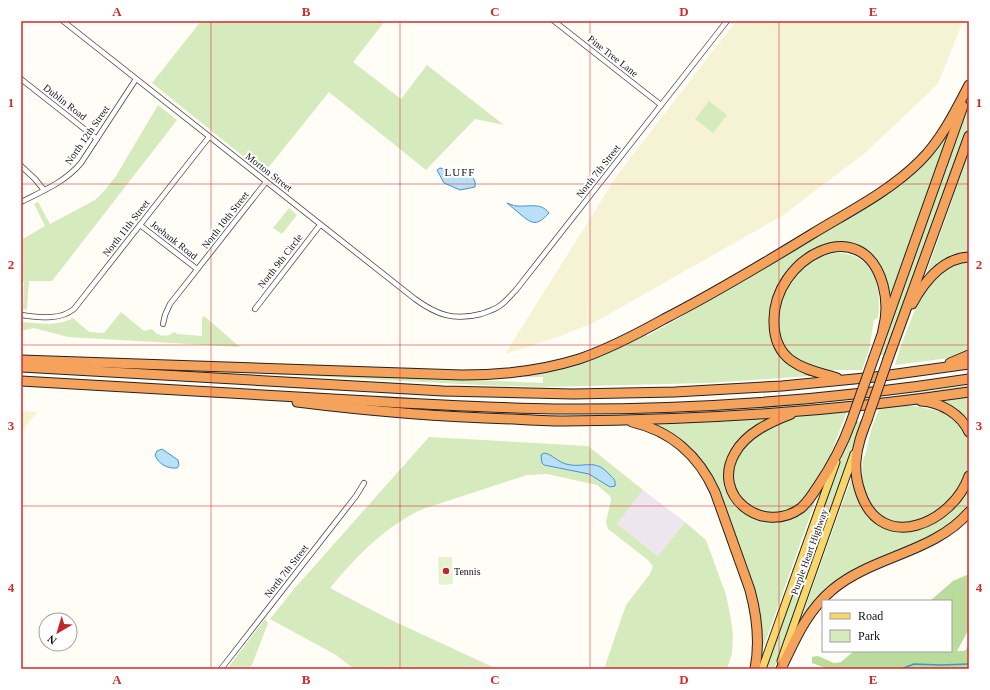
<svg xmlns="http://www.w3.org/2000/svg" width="990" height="690" font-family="Georgia,serif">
<rect width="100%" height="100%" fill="#fffdf5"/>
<!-- industrial -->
<path fill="#eee6ef" d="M643 490 685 522 658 556 617 524Z"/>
<!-- farmland -->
<g fill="#f6f3d4">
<path d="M736 21H963L938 84 865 153 782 216 595 322 558 337 505 354 618 174Z"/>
<path d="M21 411 37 412 21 433Z"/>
</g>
<!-- green -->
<g fill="#d5ebbd">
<path d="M201 21H385L353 62 401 99 427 65 504 125 475 119 426 170 329 92 264 173 152 83Z"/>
<path d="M709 101 727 115 713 133 695 119Z"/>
<path d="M969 101V126L886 355H881L877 357Z"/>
<path d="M158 105 177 120 52 281H29L27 310 23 309 24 282 21 281V240L45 226 34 204 38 202 50 224 95 200 104 191 116 176Z"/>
<path d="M950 129 886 307 881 273 848 246C838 248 813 251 806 255 778 271 759 319 775 348 783 362 797 369 811 376L708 383 544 387 480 385 178 369V367L543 383V377H525V374L645 334 647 336 676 320 871 201Z"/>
<path d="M969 152V254L928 275 926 274Z"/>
<path d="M289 208 297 215 282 234 273 228Z"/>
<path d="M834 253C874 252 882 285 878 318L874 320 869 350 862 370H821L790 357 777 335V324L782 296 789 280 810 261 823 255Z"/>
<path d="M969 261V351L949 358 895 365 900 348 918 302 921 300C929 279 946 265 969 261Z"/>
<path d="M121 312 144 331 152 329C158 337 167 338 174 332L177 334 202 336V318L204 316 240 347 68 337 34 328 21 331V322C38 323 57 327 73 318L89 332 104 333Z"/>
<path d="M969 385V389L883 400V398Z"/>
<path d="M969 395V427L935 401Z"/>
<path d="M908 405 920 407 943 412 953 417 960 424 966 435 969 446 967 470 961 487 946 507 917 522 892 524 873 511 862 486V472L863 459 865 455 872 427 880 407Z"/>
<path d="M847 411 825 469C820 478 806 500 798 506 789 512 781 514 770 514 766 513 761 514 758 513 735 503 727 475 738 454 745 440 767 427 781 422 802 413 825 414 847 411Z"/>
<path d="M774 417 740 441 726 483 753 517 798 514 813 502H815L759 660 758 618 703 467 648 424Z"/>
<path d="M863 419 774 669H765L855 421 857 422Z"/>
<path d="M429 437 588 446 643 490 617 524 658 556 685 522 706 540 726 595 730 614 733 634 732 653 727 669H604L626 605 650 574 653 566 648 560 608 529 606 522 611 500 610 496 597 485 547 474 527 475 423 509C385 526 356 557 330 588L387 618 497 669H354L336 655 270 619 294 589Z"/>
<path d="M855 468C856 481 855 493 860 504 878 544 929 533 954 508 961 501 965 493 969 485V510L955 524 853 574 800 622Z"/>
<path d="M265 619 268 623 252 665 248 669H227Z"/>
</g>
<!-- forest -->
<path fill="#b9dc9c" d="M969 574V629L957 651H964L969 647V669H828L812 663V657L818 656 834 663 841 662 854 651H951V601H930L953 581Z"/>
<!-- pitch -->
<path fill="#e6f2cf" d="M438 557H452L453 584 439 585Z"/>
<!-- water -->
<g fill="#b9e0f7" stroke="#3f96cf">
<path d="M440 168C452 170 449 180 466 173 473 177 476 179 475 187L460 190 444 183 437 170Z"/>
<path d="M507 203C510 204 514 206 517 206 529 207 541 202 549 213 537 226 533 225 520 214 516 210 511 207 507 203Z"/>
<path d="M162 449 178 460 179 465 177 468C168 469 158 464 155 455L157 451Z"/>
<path d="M544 453C552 454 558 462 566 464 585 469 594 457 610 475 614 479 616 481 615 486L610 487 589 474 544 465 542 463 541 455Z"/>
</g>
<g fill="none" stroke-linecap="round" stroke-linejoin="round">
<!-- stream -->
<path stroke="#3f96cf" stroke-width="1.5" d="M901 669 914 664 940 665 969 664"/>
<!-- street casing -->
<g stroke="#444" stroke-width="6">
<g id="street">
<path d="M63 21 415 299C437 315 454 321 481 314 487 312 493 310 498 307 505 303 510 296 516 290L727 21"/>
<path d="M554 21 661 105"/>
<path d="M21 79 97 139"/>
<path d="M21 166 35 179 44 190"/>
<path d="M21 202C43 191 65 182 81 163L136 79"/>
<path d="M140 225 197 269"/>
<path d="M255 309 320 225"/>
<path d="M21 315C39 317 59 321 74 309L209 137"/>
<path d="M163 324 165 315 170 304 266 182"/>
<path d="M221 669 356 496 364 483"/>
</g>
</g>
<!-- primary casing -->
<g stroke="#222" stroke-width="9">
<g id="primary">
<path d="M781 661 854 454"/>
<path d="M762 669 836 462"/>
</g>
</g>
<!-- highway casing -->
<g stroke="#222" stroke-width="11">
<g id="highway">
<path d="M912 304C924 282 942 258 969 257"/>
<path d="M874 357 963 106"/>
<path d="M888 359 969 136"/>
<path d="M21 360 462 375C502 375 541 371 579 359 609 349 637 334 664 319 715 293 763 264 812 234 848 212 889 192 920 161 941 140 955 112 969 85"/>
<path d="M950 363 969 355"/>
<path d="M21 367 443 391 573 394 675 392 782 386 875 377 969 364"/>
<path d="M837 378C822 373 806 371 792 361 779 352 774 338 774 322 772 259 862 209 883 285 887 300 887 315 883 330"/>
<path d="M21 381C131 387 240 394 350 400 418 404 487 408 555 409 693 410 833 400 969 379"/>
<path d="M921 401C940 402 961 414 969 432"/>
<path d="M297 402C369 411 440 417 513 419 530 420 547 421 564 421 699 420 835 412 969 392"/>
<path d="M791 414C770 422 746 433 735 453 710 496 763 536 801 508 808 502 813 494 818 486 833 464 842 447 851 422"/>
<path d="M867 420C862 433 857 446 856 461 855 472 857 483 861 494 882 554 953 523 969 476"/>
<path d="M632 422C671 431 699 456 715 492L750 590C757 616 760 643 755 669"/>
<path d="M781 669C795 640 807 611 832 590 872 556 934 553 969 512"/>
</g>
</g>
<!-- street -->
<use href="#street" stroke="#fff" stroke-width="4.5"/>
<!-- primary -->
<use href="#primary" stroke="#f9d66b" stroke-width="7"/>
<!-- highway -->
<use href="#highway" stroke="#f5a25d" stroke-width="9"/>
<!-- highway-bridge casing -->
<g stroke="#222" stroke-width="11" stroke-linecap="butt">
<g id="highway-bridge">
<path d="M867 420 888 359"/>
<path d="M851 422 874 357"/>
</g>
</g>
<!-- highway-bridge -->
<use href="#highway-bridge" stroke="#f5a25d" stroke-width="9"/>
</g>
<!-- grid -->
<path fill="none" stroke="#d62828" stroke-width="1" stroke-opacity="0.55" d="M211 21V669M400 21V669M590 21V669M779 21V669M21 184H969M21 345H969M21 506H969"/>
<!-- markers -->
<circle fill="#c4262e" stroke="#fff" stroke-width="1.5" cx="446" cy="571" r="4"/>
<g text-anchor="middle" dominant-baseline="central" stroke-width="4" stroke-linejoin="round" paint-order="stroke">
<!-- street labels -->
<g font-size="10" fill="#111" stroke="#fff">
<text transform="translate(613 56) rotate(38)">Pine Tree Lane</text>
<text transform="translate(65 102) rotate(38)">Dublin Road</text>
<text transform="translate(87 135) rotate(-55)">North 12th Street</text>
<text transform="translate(598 171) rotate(-52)">North 7th Street</text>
<text transform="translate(269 172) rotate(38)">Morton Street</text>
<text transform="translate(225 220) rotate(-52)">North 10th Street</text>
<text transform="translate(126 228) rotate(-52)">North 11th Street</text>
<text transform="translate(174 240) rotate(38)">Joehank Road</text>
<text transform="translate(280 261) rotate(-52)">North 9th Circle</text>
<text transform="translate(809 552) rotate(-70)">Purple Heart Highway</text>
<text transform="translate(286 571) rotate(-52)">North 7th Street</text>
</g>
<!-- poi labels -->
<g font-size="10" fill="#111" stroke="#fff" text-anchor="start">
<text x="454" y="571">Tennis</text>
</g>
<!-- neighbourhood labels -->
<g font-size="11" letter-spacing="1" fill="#111" stroke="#fff">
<text x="460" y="172">LUFF</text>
</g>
</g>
<!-- border -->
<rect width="990" height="690" fill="none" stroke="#ffffff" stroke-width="44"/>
<!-- legend -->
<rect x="822" y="600" width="130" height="52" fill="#ffffff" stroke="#a0a0a0"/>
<rect x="830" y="613" width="20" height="6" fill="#f9d66b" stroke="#a0a0a0"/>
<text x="858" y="620" font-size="12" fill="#111111">Road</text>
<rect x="830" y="630" width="20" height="12" fill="#d5ebbd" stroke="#a0a0a0"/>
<text x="858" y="640" font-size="12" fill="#111111">Park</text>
<!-- north arrow -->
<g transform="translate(58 632) rotate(218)"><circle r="19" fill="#ffffff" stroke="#a0a0a0"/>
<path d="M0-3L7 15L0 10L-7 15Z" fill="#c4262e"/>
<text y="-6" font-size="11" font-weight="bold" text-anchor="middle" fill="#111111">N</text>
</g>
<rect x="22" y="22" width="946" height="646" fill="none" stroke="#d62828" stroke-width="1.5"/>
<g font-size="13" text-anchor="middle" font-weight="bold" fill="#d62828">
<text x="117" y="16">A</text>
<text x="306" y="16">B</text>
<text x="495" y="16">C</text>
<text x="684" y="16">D</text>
<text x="873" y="16">E</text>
<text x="11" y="107">1</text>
<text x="979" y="107">1</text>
<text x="11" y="269">2</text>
<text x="979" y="269">2</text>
<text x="11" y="430">3</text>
<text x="979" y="430">3</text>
<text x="11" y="592">4</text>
<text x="979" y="592">4</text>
<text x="117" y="684">A</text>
<text x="306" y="684">B</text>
<text x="495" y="684">C</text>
<text x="684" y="684">D</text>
<text x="873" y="684">E</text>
</g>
</svg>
